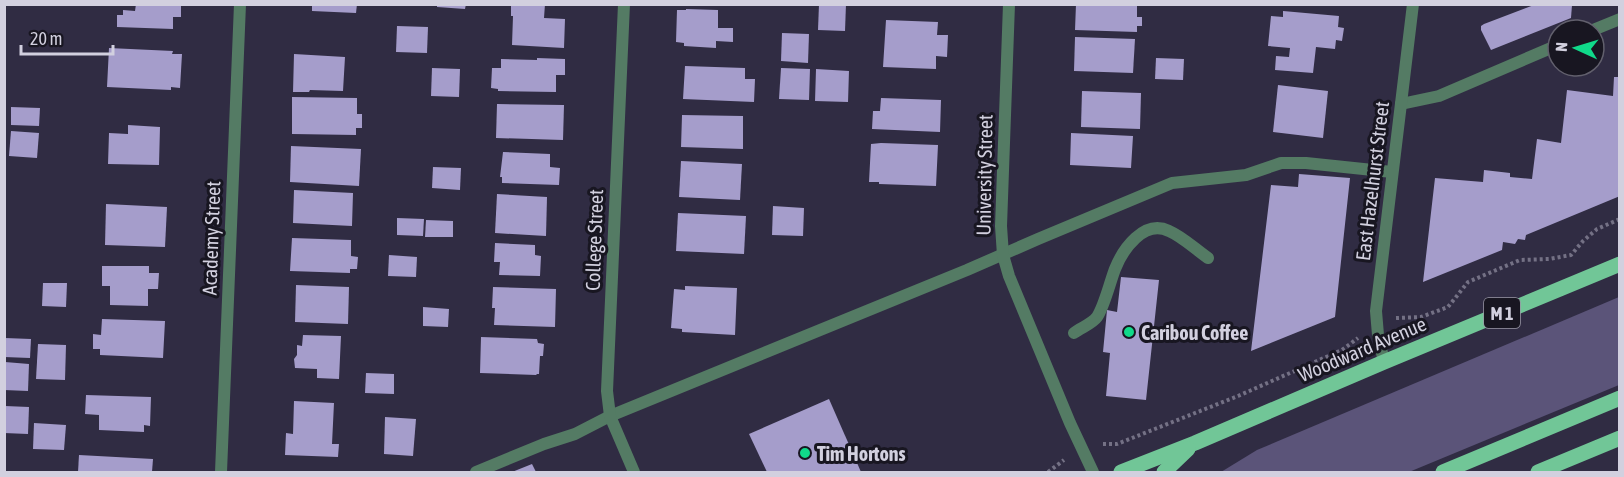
<svg xmlns="http://www.w3.org/2000/svg" width="1624" height="477" font-family="'Asap Condensed',sans-serif">
<rect width="100%" height="100%" fill="#302c43"/>
<!-- green -->
<path fill="#5b5479" d="M1619 297V385L1409 472H1221L1257 450Z"/>
<!-- building -->
<g fill="#a59dcb">
<path d="M136 4H181V17H173V29L117 27V15H123V10L135 11Z"/>
<path d="M312 4H357L356 13 312 11Z"/>
<path d="M437 4H466L465 9 437 7Z"/>
<path d="M511 4H545L544 18 565 19 564 48 512 45 513 16H511Z"/>
<path d="M819 4H846L845 31 818 30Z"/>
<path d="M1076 4H1137V17H1142V26H1137V32L1075 30Z"/>
<path d="M1534 5H1572L1571 18 1491 50 1481 30V26L1484 24Z"/>
<path d="M686 9 718 10V28H733V42L716 41V48L684 46V43L676 42 677 10H686Z"/>
<path d="M1283 11 1339 16 1338 27 1344 28 1342 41 1336 40 1335 49 1316 47 1313 73 1275 70 1276 56 1289 57 1290 48 1268 46 1271 16 1283 17Z"/>
<path d="M886 20 938 22 937 35H948L947 57 936 56V69L883 67Z"/>
<path d="M397 26 428 27 427 53 396 52Z"/>
<path d="M782 33 809 34 808 63 781 61Z"/>
<path d="M1075 37 1135 39 1133 73 1074 71Z"/>
<path d="M109 48 173 51 172 54H182L180 88 171 87V90L107 87Z"/>
<path d="M294 54 345 57 343 91 310 90 309 92H293Z"/>
<path d="M537 58 565 59V75H556V92L498 91V89L491 88 492 68H501V59L537 60Z"/>
<path d="M1156 58 1184 59 1183 80 1155 79Z"/>
<path d="M685 66 745 68V79H755L754 102 683 99Z"/>
<path d="M432 68 460 69 459 97 431 96Z"/>
<path d="M781 68 810 69 809 100 779 99Z"/>
<path d="M816 69 849 71 848 102 815 101Z"/>
<path d="M1614 77H1620V196L1526 235 1525 240 1518 239 1515 244 1503 242 1502 250 1423 282 1435 178 1483 182 1484 170 1510 173V177L1532 179 1537 139 1561 143 1567 90 1613 96Z"/>
<path d="M1278 85 1328 91 1323 138 1273 132Z"/>
<path d="M1082 91 1141 93 1140 129 1081 127Z"/>
<path d="M292 97 357 98V114H362V128H356V135L292 134Z"/>
<path d="M881 98 941 100 940 132 872 129 873 111H880Z"/>
<path d="M497 104 564 105 563 140 496 138Z"/>
<path d="M11 107 40 108 39 126 11 125Z"/>
<path d="M682 115 743 116V149L681 147Z"/>
<path d="M128 125 160 127 159 165 108 164 109 133 128 134Z"/>
<path d="M11 131 39 133 37 158 9 156Z"/>
<path d="M1071 133 1133 136 1131 168 1070 165Z"/>
<path d="M881 143 938 145 936 186 879 184V182H869L871 144Z"/>
<path d="M291 146 361 149 359 186 290 182Z"/>
<path d="M503 152 550 154V167L560 168 559 185 502 183V177H500Z"/>
<path d="M681 161 742 164 740 200 679 197Z"/>
<path d="M433 167 461 168 460 190 432 188Z"/>
<path d="M1299 174 1350 178 1335 317 1251 351 1271 185 1298 187Z"/>
<path d="M294 190 353 193 352 226 293 223Z"/>
<path d="M497 194 547 197 546 236 495 233Z"/>
<path d="M106 204 167 207 165 247 105 245Z"/>
<path d="M773 206 804 208 803 236 772 235Z"/>
<path d="M678 213 746 216 744 254 676 251Z"/>
<path d="M397 218 424 219 423 236 397 235Z"/>
<path d="M426 220 453 221V237H425Z"/>
<path d="M292 238 351 240V256L358 257 357 269H350V273L290 271Z"/>
<path d="M495 243 535 245V255L541 256 540 276 499 275 500 262H494Z"/>
<path d="M389 255 417 257 416 277 388 276Z"/>
<path d="M102 266H149V273H159L158 289H148V306L110 305V286H102Z"/>
<path d="M1121 277 1159 280 1146 400 1106 396 1110 353 1103 352 1107 310 1117 312Z"/>
<path d="M43 283H67L66 307 42 306Z"/>
<path d="M296 285 349 287 348 324 295 322Z"/>
<path d="M685 286 737 288 735 335 682 332V329L671 328 674 289 685 290Z"/>
<path d="M493 287 556 289 555 327 494 325 495 308H492Z"/>
<path d="M423 307 449 309 448 327 423 326Z"/>
<path d="M102 319 165 321 163 358 100 355V349H93V334L101 335Z"/>
<path d="M303 335 341 336 339 379 317 378V369L295 368 294 359 297 355V345L302 346Z"/>
<path d="M481 337 537 339 538 343 544 344 543 356H540L539 374H537L536 375 480 373Z"/>
<path d="M5 338 31 339 30 358 4 357Z"/>
<path d="M38 344 66 345 65 380 36 379Z"/>
<path d="M5 362 29 364 28 391 4 390Z"/>
<path d="M366 373 394 374V394L365 393Z"/>
<path d="M86 395 151 397 150 426 144 425V432L99 430V415L85 414Z"/>
<path d="M829 399 861 472H767L749 434Z"/>
<path d="M294 401 334 403 332 444H339L338 457 285 455 286 433 293 434Z"/>
<path d="M5 406 29 407 28 434 4 433Z"/>
<path d="M385 417 416 419 413 456 384 454Z"/>
<path d="M34 423 66 425 64 450 33 449Z"/>
<path d="M79 455 153 459 152 472H78Z"/>
<path d="M532 464 536 472H512Z"/>
</g>
<g fill="none" stroke-linecap="round" stroke-linejoin="round">
<!-- path -->
<g stroke="#747185" stroke-width="4" stroke-dasharray="3 3" stroke-linecap="butt">
<path d="M1396 318 1421 317 1448 307 1468 282 1520 260 1549 259 1571 255 1583 241 1597 229 1620 219"/>
<path d="M1103 444H1117L1238 396 1342 350 1358 338"/>
<path d="M1048 472 1064 460"/>
</g>
<!-- lane -->
<g stroke="#547b64" stroke-width="12">
<path d="M1593 30 1620 19"/>
<path d="M1401 104 1439 96 1558 45"/>
<path d="M1074 333C1080 328 1092 324 1097 317 1104 307 1110 282 1115 269 1123 249 1144 219 1169 231 1183 237 1195 249 1208 258"/>
<path d="M476 472 544 444 575 434 610 416 967 270 1038 239 1172 183 1246 175 1281 163H1306L1392 172"/>
</g>
<!-- street -->
<g stroke="#547b64" stroke-width="12">
<path d="M624 4 607 391 610 416 634 472"/>
<path d="M1009 4 1001 226 1003 255 1009 276 1070 423 1093 472"/>
<path d="M1384 362 1378 335 1376 311 1413 4"/>
<path d="M221 472 240 4"/>
</g>
<!-- primary -->
<g stroke="#71c697" stroke-width="15">
<path d="M1121 472 1195 443 1384 362 1620 264"/>
<path d="M1164 472 1188 449"/>
<path d="M1443 472 1620 398"/>
<path d="M1538 472 1620 438"/>
</g>
</g>
<!-- markers -->
<g fill="#10d98a" stroke="#181621" stroke-width="2">
<circle cx="1129" cy="332" r="6"/>
<circle cx="805" cy="453" r="6"/>
</g>
<g text-anchor="middle" dominant-baseline="central" stroke-width="6" stroke-linejoin="round" paint-order="stroke">
<!-- shield labels -->
<rect fill="#181621" stroke="#9a98a6" stroke-width="1.5" x="1484" y="298" width="36" height="30" rx="4.5"/>
<g font-size="18" font-weight="bold" fill="#d2d0df">
<text x="1502" y="313">M 1</text>
</g>
<!-- street labels -->
<g font-size="20" fill="#d2d0df" stroke="#181621">
<text transform="translate(984 175) rotate(-89)">University Street</text>
<text transform="translate(1372 181) rotate(-83)">East Hazelhurst Street</text>
<text transform="translate(211 238) rotate(-88)">Academy Street</text>
<text transform="translate(594 240) rotate(-88)">College Street</text>
<text transform="translate(1362 349) rotate(-23)">Woodward Avenue</text>
</g>
<!-- poi labels -->
<g font-size="20" font-weight="bold" fill="#d2d0df" stroke="#181621" text-anchor="start">
<text x="1141" y="332">Caribou Coffee</text>
<text x="817" y="453">Tim Hortons</text>
</g>
</g>
<!-- border -->
<rect width="1624" height="477" fill="none" stroke="#d2d0df" stroke-width="12"/>
<!-- north arrow -->
<g transform="translate(1576 48) rotate(274)"><circle r="28" fill="#181621" stroke="#62606d" stroke-width="1.5"/>
<path d="M0-4.5L10 22L0 15L-10 22Z" fill="#10d98a"/>
<text y="-9" font-size="16" font-weight="bold" text-anchor="middle" fill="#d2d0df">N</text>
</g>
<!-- scale -->
<path d="M21 45v9h92v-9" fill="none" stroke="#d2d0df" stroke-width="3"/>
<text x="30" y="45" font-size="18" fill="#d2d0df" stroke="#181621" stroke-width="4.5" paint-order="stroke">20 m</text>
</svg>
